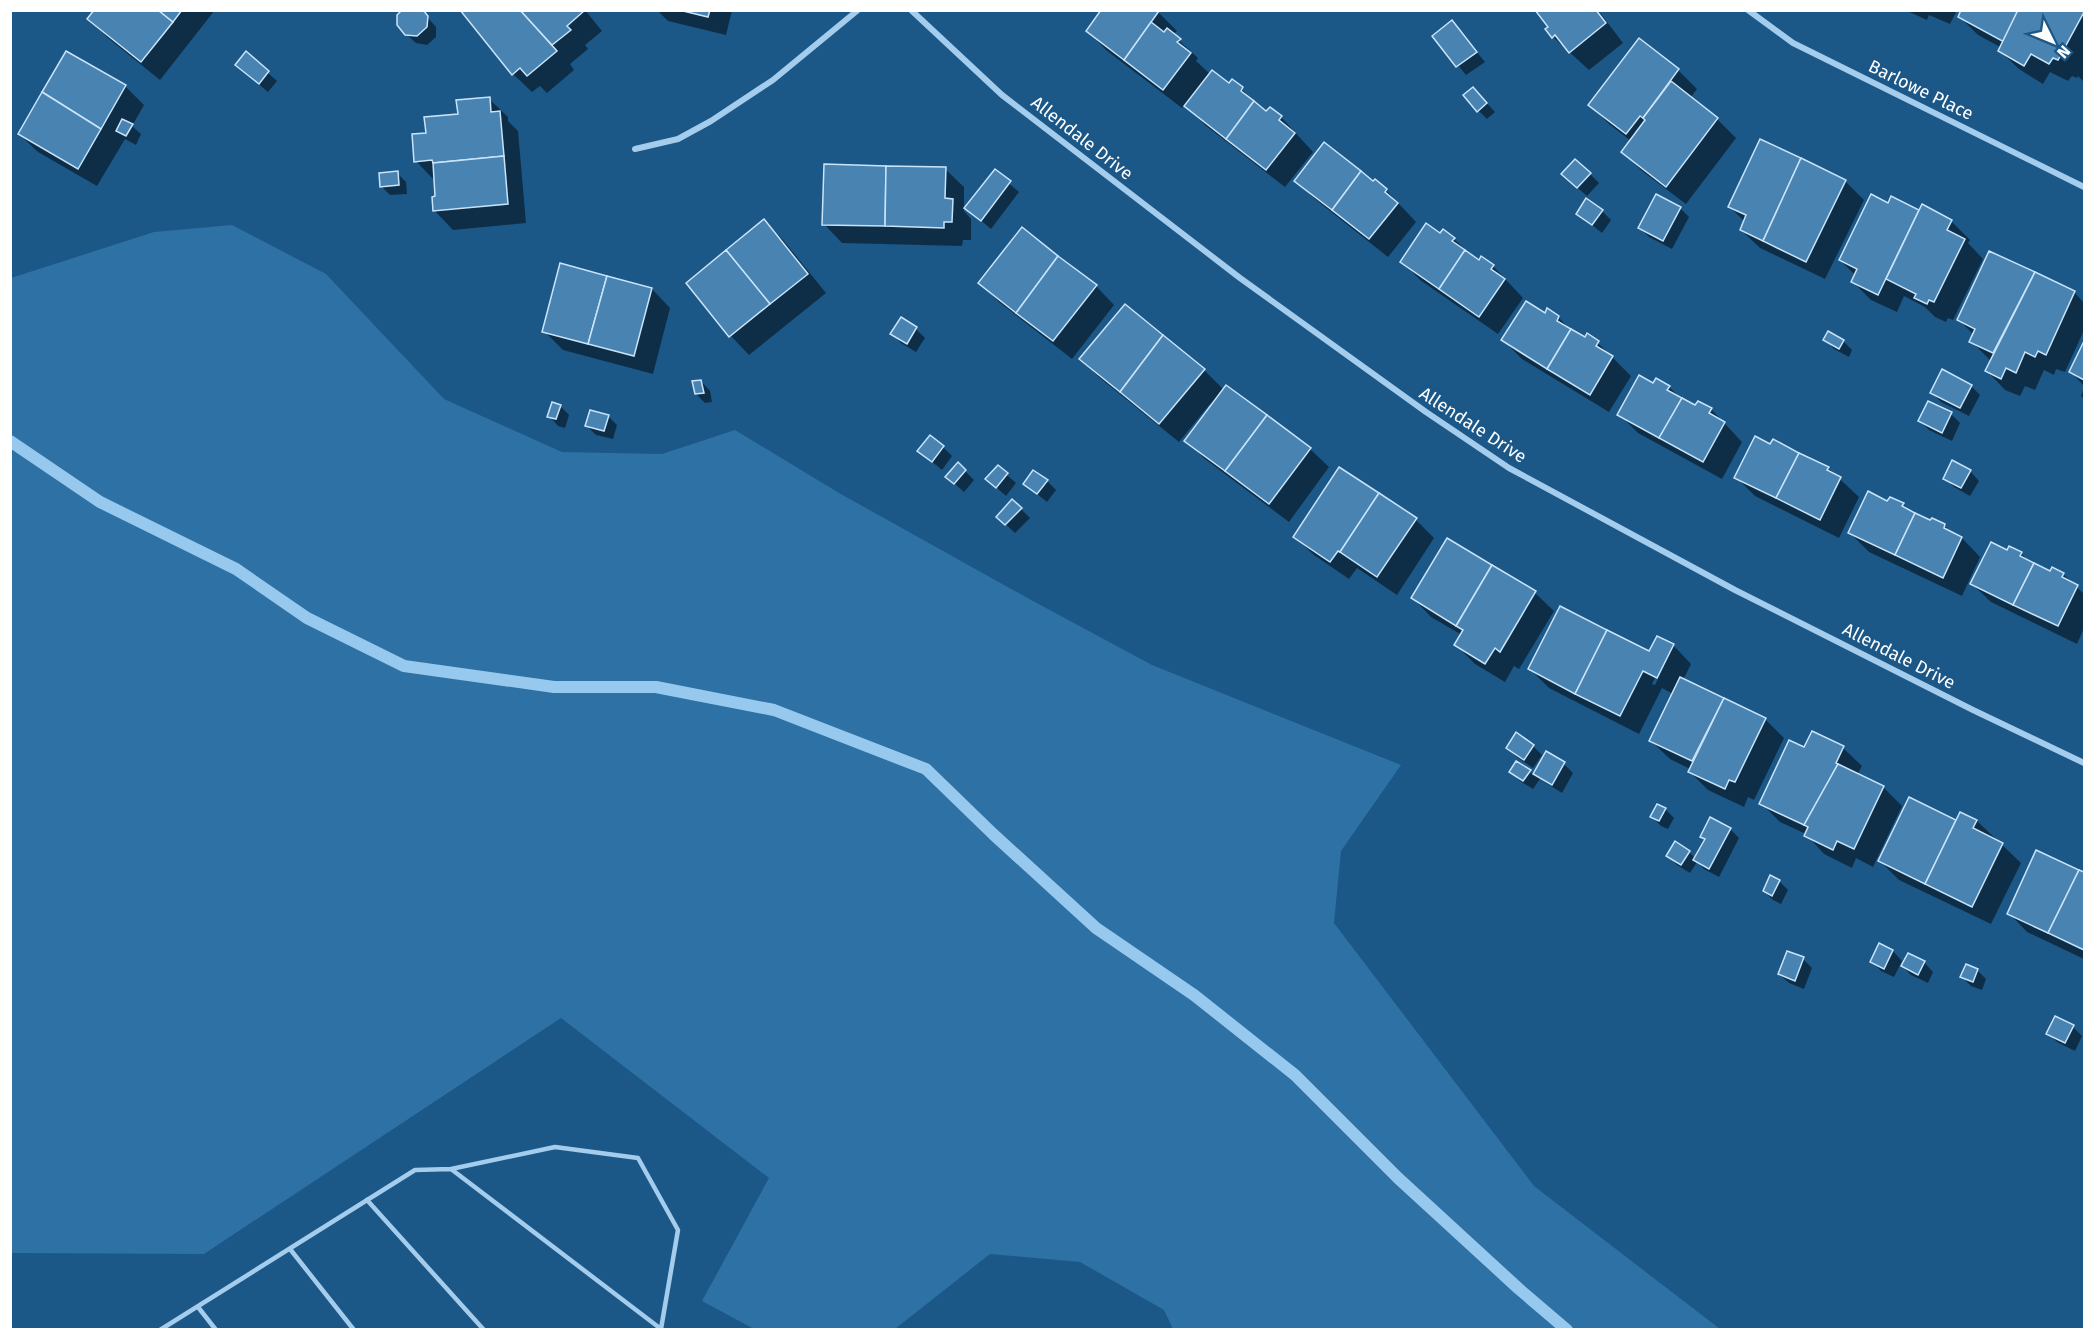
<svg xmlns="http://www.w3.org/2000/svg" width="2095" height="1340" font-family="'Fira Sans',sans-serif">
<rect width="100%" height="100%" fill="#1b5787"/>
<!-- green -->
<path fill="#2e71a5" d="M232 225 326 274 444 399 562 452 662 454 735 430 839 493 1033 601 1152 665 1401 765 1341 851 1334 923 1534 1186 1720 1329H1173L1164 1310 1080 1262 990 1254 895 1329H754L702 1301 769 1178 561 1018 204 1254 11 1253V278L154 232Z"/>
<!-- shadow -->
<g fill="#0007" fill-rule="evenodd">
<path d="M96 10H215L160 80 108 38 89 19Z"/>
<path d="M421 10 436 27V37L427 45 416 43 406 34Z"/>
<path d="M462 10H585L602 31 585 45 588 49 570 64 574 70 547 93 540 86 532 92 513 74Z"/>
<path d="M657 10H732L726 35 668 21Z"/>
<path d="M1536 10H1598L1623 43 1589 70 1553 37 1551 27Z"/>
<path d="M1905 10H1957L1950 24 1929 15 1927 20Z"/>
<path d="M1963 10H2084V82L2078 76 2077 78 2072 76 2068 81 2050 72 2043 84 2019 69 2000 51 2002 48 1978 35 1959 16Z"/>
<path d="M1158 12 1177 31 1173 35 1198 58 1196 61 1210 74 1229 85 1233 81 1266 113 1281 117 1313 152 1285 187 1205 125 1185 104 1182 108 1106 50 1088 31Z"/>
<path d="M1452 22 1485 62 1466 75 1434 36Z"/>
<path d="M1639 41 1678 70 1697 89 1690 98 1717 119 1736 138 1686 204 1642 171 1623 152 1631 141 1609 124 1590 105Z"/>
<path d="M67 53 126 87 144 105 132 126 141 134 136 145 125 139 97 186 38 152 19 134Z"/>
<path d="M246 54 277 81 268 92 246 73Z"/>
<path d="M1482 98 1495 112 1487 119 1478 110Z"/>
<path d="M489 99 508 117V121L518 131 526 223 453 230 435 211 437 198 434 180 416 161 427 134Z"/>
<path d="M945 169 964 187V211L971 219V240H963L962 246 842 243 824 224Z"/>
<path d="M995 171 1019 192 991 229 966 208Z"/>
<path d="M397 173 406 182 407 194 390 195 381 186Z"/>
<path d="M1590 174 1599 183 1587 196 1572 183Z"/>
<path d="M1296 181 1374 184 1386 190 1416 222 1388 257 1315 199Z"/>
<path d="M1845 181 1864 200 1825 279 1760 248 1741 230 1745 222 1730 207Z"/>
<path d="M1892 198 1920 212 1951 221 1970 240 1968 243 1983 259 1953 320 1948 318 1946 322 1935 317 1925 307 1904 296 1897 312 1871 300 1852 281 1855 275 1840 260 1889 205Z"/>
<path d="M1680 208 1689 217 1672 249 1649 237 1640 228Z"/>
<path d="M1602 211 1611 220 1602 233 1578 214Z"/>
<path d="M764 221 783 240 826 293 749 355 731 336 688 283Z"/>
<path d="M1441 235 1454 239 1479 262 1493 266 1523 298 1498 334 1420 280 1402 261Z"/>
<path d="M1990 253 2075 293 2084 303V330L2065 372 2056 369 2054 375 2044 370 2035 390 2025 386 2020 396 2005 390 1987 371 1991 361 1971 341 1974 335 1959 320Z"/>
<path d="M980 283 1096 286 1114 305 1072 359 999 302Z"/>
<path d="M652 289 670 308 653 374 563 350 544 331Z"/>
<path d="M1545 315 1558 317 1574 333 1585 340 1587 336 1598 343 1631 376 1609 412 1522 359 1503 340Z"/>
<path d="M916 329 925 338 916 352 901 343 892 334Z"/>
<path d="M1825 339 1843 341 1852 350 1849 357 1834 349Z"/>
<path d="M2084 344V386L2071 372Z"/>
<path d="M1081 359 1204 370 1224 390 1310 449 1329 467 1289 522 1205 459 1186 440 1212 405 1210 404 1179 442 1100 378Z"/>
<path d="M701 381 710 391 712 402 705 403 696 394Z"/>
<path d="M1654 385 1669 387 1683 400 1696 407 1711 409 1742 442 1722 479 1638 433 1619 414Z"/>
<path d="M1971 386 1980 395 1969 416 1941 402 1932 393Z"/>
<path d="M2084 388V399L2081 396Z"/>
<path d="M560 406 569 415 565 428 558 426 549 416Z"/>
<path d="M1951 414 1960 423 1952 441 1929 430 1920 421Z"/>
<path d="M608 416 617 425 613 439 596 435 587 426Z"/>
<path d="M943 447 952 456 942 470 919 451Z"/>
<path d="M998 467 1016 483 1006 496 987 479Z"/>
<path d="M1828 468 1859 497 1839 538 1755 496 1736 477Z"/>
<path d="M965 471 974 480 964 492 947 477Z"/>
<path d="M1970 471 1979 481 1970 496 1954 487 1945 478Z"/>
<path d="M1047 481 1056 490 1047 502 1025 484Z"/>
<path d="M1903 504 1911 512 1931 522 1944 525 1952 534 1962 538 1980 557 1962 596 1869 552 1850 533Z"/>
<path d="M1021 509 1030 518 1015 533 998 517Z"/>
<path d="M1416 520 1434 538 1397 595 1357 568 1349 579 1314 555 1295 537Z"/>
<path d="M1447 540 1535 593 1554 611 1519 669 1514 666 1505 682 1475 664 1456 645 1462 635 1431 617 1413 598Z"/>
<path d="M2008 552 2021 553 2030 563 2051 573 2063 574 2084 594V628L2077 644 1991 602 1972 584Z"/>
<path d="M1673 645 1691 664 1683 680 1765 719 1784 738 1754 800 1748 797 1744 807 1708 790 1689 771 1690 769 1670 759 1651 741 1673 694 1662 688 1639 734 1549 688 1530 669 1650 653ZM1661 666H1664L1655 685 1652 684Z"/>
<path d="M1813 733 1843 748 1862 766 1857 775 1883 787 1902 806 1873 867 1856 858 1852 868 1824 854 1806 834 1780 822 1761 803 1805 749Z"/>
<path d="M1516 735 1533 746 1542 755 1533 768 1517 757 1508 748Z"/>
<path d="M1546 753 1564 764 1573 773 1562 793 1540 779 1533 789 1520 781 1511 772H1530L1534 775Z"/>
<path d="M1909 799 1956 822 1961 814 1977 821 2021 863 1991 924 1899 880 1880 861Z"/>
<path d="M1665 809 1674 818 1668 829 1661 826 1652 817Z"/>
<path d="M1730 829 1739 838 1719 877 1704 869 1697 862 1690 873 1677 865 1668 856 1689 852 1696 859 1706 840 1702 836Z"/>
<path d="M2037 852 2084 874V959L2027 932 2009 913Z"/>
<path d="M1779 881 1788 890 1781 904 1773 900 1764 891Z"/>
<path d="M1879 945 1893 951 1902 961 1894 977 1881 971 1872 961Z"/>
<path d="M1803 959 1812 968 1804 989 1789 983 1779 974Z"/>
<path d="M1924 962 1933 972 1928 983 1911 975 1902 966Z"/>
<path d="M1977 970 1986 979 1982 990 1971 986 1962 977Z"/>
<path d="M2073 1027 2082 1036 2075 1051 2057 1042 2048 1033Z"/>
</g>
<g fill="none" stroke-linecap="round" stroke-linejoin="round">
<!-- stream -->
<path stroke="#97c9ee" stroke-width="12" d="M10 441 100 502 236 569 307 618 404 666 554 687H656L774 710 926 769 993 834 1096 928 1194 995 1295 1075 1398 1178 1519 1289 1567 1330"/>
</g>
<!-- building -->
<g fill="#4883b2" stroke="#c9e4f9" stroke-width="1.5">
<path d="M94 10H158L173 22 141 62 87 19Z"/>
<path d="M158 10H182L173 22Z"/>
<path d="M402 10H423L428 16 427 27 417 36 405 35 397 25V15Z"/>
<path d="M460 10H520L557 51 527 76 520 68 512 75Z"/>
<path d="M520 10H584V11L567 26 571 30 552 45Z"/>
<path d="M679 10H710L708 17Z"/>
<path d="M1101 10H1159V11L1124 60 1086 31Z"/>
<path d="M1535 10H1596L1606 23 1569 53 1555 35 1552 38 1545 29 1548 27Z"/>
<path d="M1961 10H2018L2004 42 1958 17Z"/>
<path d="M2018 10H2084V12L2058 60 2053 58 2049 64 2031 54 2024 66 1998 51Z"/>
<path d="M1452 20 1477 52 1456 67 1432 36Z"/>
<path d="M1151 22 1164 32 1167 28 1181 39 1177 42 1191 53 1163 90 1124 60Z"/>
<path d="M1639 38 1679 69 1643 118 1640 116 1626 134 1588 105Z"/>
<path d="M66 51 126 85 101 129 42 92Z"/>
<path d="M246 51 269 71 259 84 235 65Z"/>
<path d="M1212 70 1229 83 1232 79 1243 87 1241 91 1254 101 1226 139 1184 106Z"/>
<path d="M1671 81 1718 118 1666 187 1621 152 1645 120 1643 118Z"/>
<path d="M1473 87 1487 103 1477 112 1463 95Z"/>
<path d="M42 92 101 129 78 169 18 134Z"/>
<path d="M490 97 491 112 500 111 504 156 433 163 432 160 414 162 412 134 426 133 424 117 458 114 456 100Z"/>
<path d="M1254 101 1266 111 1270 107 1282 116 1279 120 1295 133 1266 170 1226 139Z"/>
<path d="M122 119 133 124 126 136 116 131Z"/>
<path d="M1760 139 1801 158 1763 241 1740 230 1746 215 1728 207Z"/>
<path d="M1324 142 1361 171 1332 210 1294 181Z"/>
<path d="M504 156 508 204 433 211 432 197 435 196 433 163Z"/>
<path d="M1801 158 1846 180 1806 262 1763 241Z"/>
<path d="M1575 159 1591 173 1577 188 1561 174Z"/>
<path d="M824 164 886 166 885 226 822 225Z"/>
<path d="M886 166 946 167 945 198 953 199 952 222H944V228L885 226Z"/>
<path d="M995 169 1011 181 981 221 964 208Z"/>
<path d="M398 171 399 185 380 187 379 173Z"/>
<path d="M1361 171 1373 181 1375 179 1387 189 1385 192 1398 203 1369 239 1332 210Z"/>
<path d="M1656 194 1681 207 1663 241 1638 228Z"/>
<path d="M1871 194 1888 203 1891 196 1919 210 1878 295 1851 282 1857 269 1839 260Z"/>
<path d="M1586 198 1603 210 1592 225 1576 214Z"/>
<path d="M1922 204 1952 220 1947 230 1965 239 1934 302 1929 300 1927 304 1914 298 1916 294 1886 279Z"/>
<path d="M764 219 808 274 770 304 726 250Z"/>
<path d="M1426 223 1440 233 1443 229 1455 238 1452 241 1465 250 1439 289 1400 262Z"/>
<path d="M1022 227 1058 256 1016 313 978 283Z"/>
<path d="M726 250 770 304 729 337 686 283Z"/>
<path d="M1465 250 1479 260 1481 256 1494 265 1491 269 1505 279 1479 317 1439 289Z"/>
<path d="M1989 251 2035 272 1993 353 1969 342 1975 329 1957 320Z"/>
<path d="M1058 256 1097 285 1053 341 1016 313Z"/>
<path d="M560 263 607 276 588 344 542 332Z"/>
<path d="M2035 272 2075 291 2046 355 2038 351 2035 357 2025 352 2016 373 2006 368 2001 379 1985 371Z"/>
<path d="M607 276 652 288 634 356 588 344Z"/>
<path d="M1526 301 1545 313 1547 308 1559 316 1557 321 1571 329 1547 369 1501 340Z"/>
<path d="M1125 304 1163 335 1120 392 1079 359Z"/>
<path d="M901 317 917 327 907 344 890 334Z"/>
<path d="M1571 329 1585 337 1587 333 1599 341 1596 346 1613 356 1590 395 1547 369Z"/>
<path d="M1828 331 1844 340 1839 349 1823 340Z"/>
<path d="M1163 335 1205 369 1159 424 1120 392Z"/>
<path d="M2084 341V380L2069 372Z"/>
<path d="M1942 369 1972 385 1960 408 1930 393Z"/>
<path d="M1639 375 1653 383 1656 378 1670 386 1667 390 1682 398 1659 438 1617 415Z"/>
<path d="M701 380 704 393 695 394 692 381Z"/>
<path d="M1226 385 1267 415 1225 471 1184 441Z"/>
<path d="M1682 398 1695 405 1698 401 1712 408 1709 413 1725 422 1703 462 1659 438Z"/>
<path d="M1928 401 1952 412 1942 433 1918 421Z"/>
<path d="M552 402 561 405 556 419 547 417Z"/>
<path d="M590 410 609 415 604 431 585 426Z"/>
<path d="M1267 415 1311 448 1269 504 1225 471Z"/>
<path d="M930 435 944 446 932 462 917 451Z"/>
<path d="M1755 436 1770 444 1773 439 1799 453 1776 498 1734 478Z"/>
<path d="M1799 453 1829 467 1827 470 1841 477 1820 520 1776 498Z"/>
<path d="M1952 460 1971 470 1961 488 1943 479Z"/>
<path d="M958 462 966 470 954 484 945 477Z"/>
<path d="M998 465 1008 473 996 488 985 479Z"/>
<path d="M1339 467 1379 493 1340 552 1338 551 1330 562 1293 537Z"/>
<path d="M1033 470 1048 480 1037 494 1023 484Z"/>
<path d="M1868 491 1887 501 1890 497 1904 503 1902 506 1915 513 1895 555 1848 533Z"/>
<path d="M1379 493 1417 518 1377 577 1340 552Z"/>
<path d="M1012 499 1022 508 1005 525 996 517Z"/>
<path d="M1915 513 1930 520 1932 518 1945 524 1944 528 1962 537 1943 578 1895 555Z"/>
<path d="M1447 538 1492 565 1456 626 1411 598Z"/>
<path d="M1991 542 2007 550 2009 546 2022 552 2020 556 2034 563 2013 605 1970 584Z"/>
<path d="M2034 563 2050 571 2052 567 2064 573 2062 577 2078 585 2058 626 2013 605Z"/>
<path d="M1492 565 1536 591 1500 652 1495 648 1485 664 1454 645 1463 630 1456 626Z"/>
<path d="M1560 606 1607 630 1575 694 1528 669Z"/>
<path d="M1607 630 1649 651 1657 636 1674 644 1657 678 1643 671 1620 716 1575 694Z"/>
<path d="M1680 677 1724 698 1692 761 1649 741Z"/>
<path d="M1724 698 1766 718 1735 782 1729 780 1725 789 1688 772Z"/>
<path d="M1812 731 1844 746 1836 763 1838 764 1804 825 1759 804 1789 740 1804 747Z"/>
<path d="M1516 732 1534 745 1524 760 1506 748Z"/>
<path d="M1546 751 1565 762 1552 785 1533 774Z"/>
<path d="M1516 761 1531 770 1523 781 1509 772Z"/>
<path d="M1838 764 1884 786 1854 849 1837 841 1833 850 1804 836 1808 827 1804 825Z"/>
<path d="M1909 797 1956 820 1925 884 1878 861Z"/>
<path d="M1657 804 1666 808 1659 821 1650 817Z"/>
<path d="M1960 812 1977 820 1973 828 2003 843 1972 907 1925 884Z"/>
<path d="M1710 817 1731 828 1709 869 1693 860 1705 839 1700 837Z"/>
<path d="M1675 841 1690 851 1681 865 1666 856Z"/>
<path d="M2036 850 2079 870 2048 933 2007 914Z"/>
<path d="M2079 870 2084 872V950L2048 933Z"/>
<path d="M1770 875 1780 880 1772 896 1763 891Z"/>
<path d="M1879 943 1893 950 1884 969 1870 962Z"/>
<path d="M1787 951 1804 957 1795 981 1778 974Z"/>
<path d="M1908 953 1925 961 1918 975 1901 966Z"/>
<path d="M1966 964 1978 969 1973 982 1960 977Z"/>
<path d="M2055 1016 2074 1025 2065 1043 2046 1034Z"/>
</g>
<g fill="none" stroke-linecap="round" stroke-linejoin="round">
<!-- lane -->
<g stroke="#a4ccec" stroke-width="4.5">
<path d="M367 1200 484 1330"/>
<path d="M290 1249 354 1330"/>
<path d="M198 1307 216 1330"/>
<path d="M160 1330 415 1170 451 1169 661 1329 678 1230 638 1158 555 1147 451 1169"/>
</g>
<!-- street -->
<g stroke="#a4ccec" stroke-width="6">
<path d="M911 10 1002 95 1240 278 1426 412 1509 468 1735 590 1973 710 2084 763"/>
<path d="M1748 10 1793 43 2084 187"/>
<path d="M635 149 678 139 711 121 773 80 858 10"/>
</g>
</g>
<g text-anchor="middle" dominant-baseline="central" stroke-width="6" stroke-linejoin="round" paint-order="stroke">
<!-- street labels -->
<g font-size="18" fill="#fff" stroke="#1b5787">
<text transform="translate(1921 90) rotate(26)">Barlowe Place</text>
<text transform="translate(1082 138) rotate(38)">Allendale Drive</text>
<text transform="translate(1473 425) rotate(33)">Allendale Drive</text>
<text transform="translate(1899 656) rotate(27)">Allendale Drive</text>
</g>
</g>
<!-- border -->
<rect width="2095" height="1340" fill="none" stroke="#ffffff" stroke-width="24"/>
<!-- north arrow -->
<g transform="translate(2053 42) rotate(133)" stroke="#1b5787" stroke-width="4.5" paint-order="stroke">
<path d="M0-4.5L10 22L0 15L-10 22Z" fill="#ffffff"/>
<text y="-9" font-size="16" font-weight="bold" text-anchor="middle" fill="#ffffff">N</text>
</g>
</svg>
